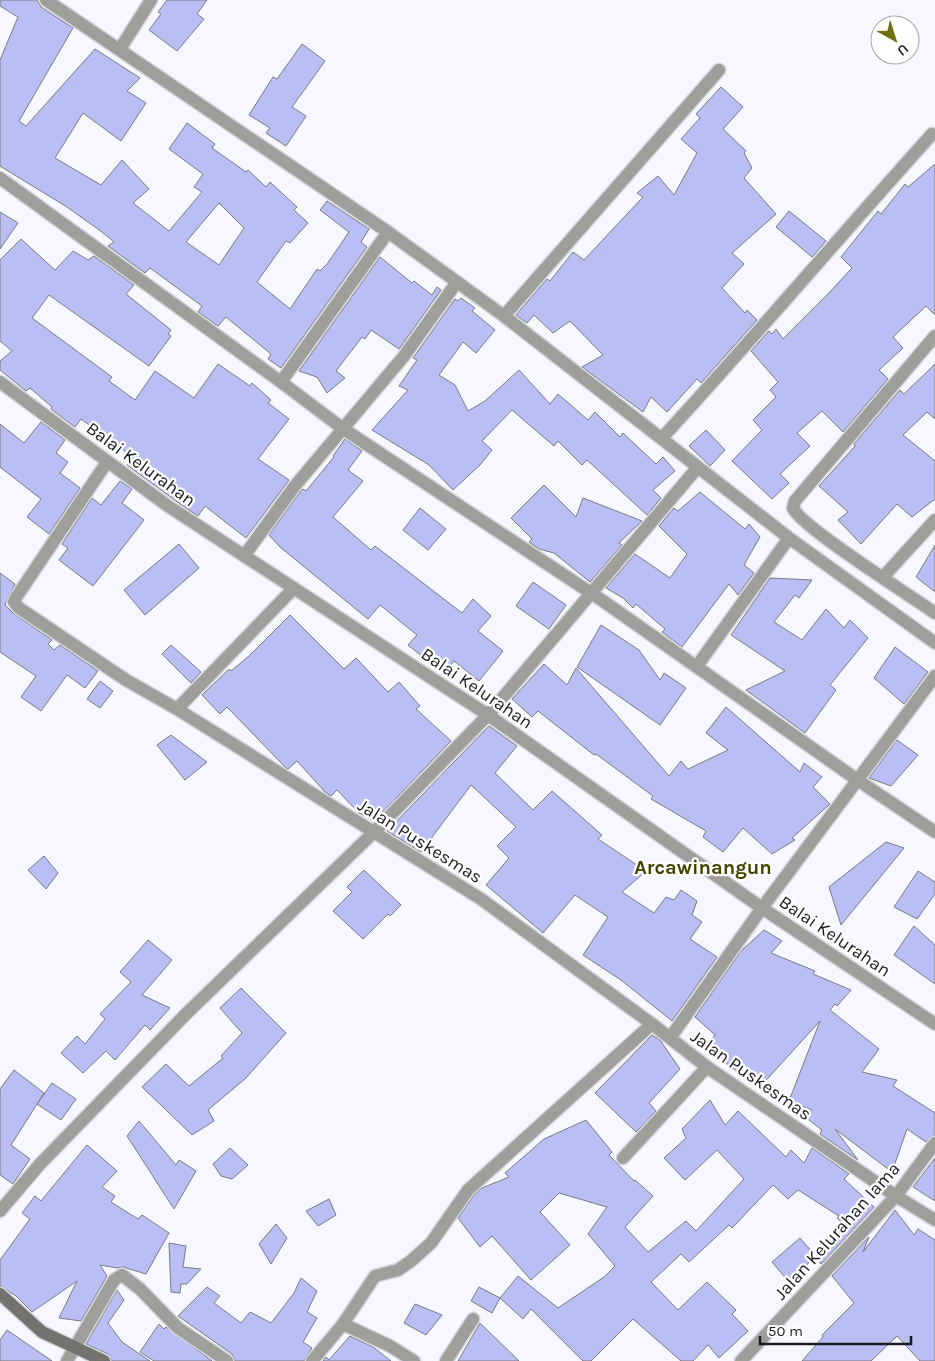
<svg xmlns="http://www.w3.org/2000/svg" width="935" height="1361" font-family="Karla,sans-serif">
<rect width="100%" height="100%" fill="#f7f8ff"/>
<!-- building -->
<g fill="#b9bef4" stroke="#7a7b81" fill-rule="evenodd">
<path d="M0 0H37L41 7 73 28 19 121 26 126 95 49 140 78 127 91 146 103 121 141 83 113 55 158 101 185 122 160 149 189 133 203 169 231 202 192 194 187 203 174 169 149 187 123 215 144 212 148 246 172 248 170 266 187 270 182 297 207 294 210 308 223 290 243 286 241 257 282 290 309 317 269 320 271 327 264 349 232 320 210 327 201 369 229 361 242 367 247 281 368 268 359 271 354 226 317 218 326 198 312 202 306 150 268 145 273 108 246 114 242 102 232 67 207 0 166V60L18 17 0 6ZM219 203 244 228 219 265 186 242Z"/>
<path d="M167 0H207L197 14 204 19 177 51 149 30 161 14 158 12Z"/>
<path d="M302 44 325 61 292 107 306 116 286 146 266 133 270 128 249 115 273 77 277 79Z"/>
<path d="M721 87 743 107 723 129 746 151 744 153 752 168 744 178 776 214 732 253 744 264 722 288 745 313 747 310 757 320 701 383 697 379 667 412 651 397 643 412 582 367 603 355 570 321 553 333 534 315 527 323 516 315 547 279 550 281 573 252 584 260 643 197 637 193 658 176 674 195 697 153 681 139 700 118 696 114Z"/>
<path d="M935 164V315L926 306 893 337 903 348 879 370 888 379 843 432 822 411 797 433 810 446 780 474 789 483 772 499 732 461 762 430 753 420 776 397 770 390 778 382 751 351 769 331 772 334 776 329 783 339 826 296 852 268 841 257 878 211 881 214 905 184 908 187Z"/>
<path d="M789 211 826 241 812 257 776 227Z"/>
<path d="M0 212 18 223 0 249Z"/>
<path d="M21 239 55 270 73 251 88 260 94 256 134 285 126 294 171 330 168 334 171 336 149 366 49 295 32 318 112 377 109 381 135 400 155 371 194 398 218 364 250 386 252 383 271 400 268 403 289 419 258 459 289 480 246 538 205 506 198 516 180 504 127 465 133 457 81 419 75 427 51 409 52 407 30 388 26 391 0 370V361L12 351 0 341V260Z"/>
<path d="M380 257 412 283 414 281 432 295 437 287 441 290 399 349 371 330 365 339 362 337 336 371 345 378 327 393 317 377 299 371Z"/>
<path d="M461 298 475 308 472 311 495 330 476 353 463 342 439 375 455 385 468 411 485 401 519 370 550 404 558 394 588 420 595 412 620 437 623 433 656 464 663 457 675 471 653 490 661 498 647 515 587 460 582 465 558 441 554 446 512 410 482 441 492 450 480 465 453 490 429 465 372 430 408 390 399 386 417 360 413 358 455 299 458 301Z"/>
<path d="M935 364V419L927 412 903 435 935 461V499L912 517 897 504 861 544 838 520 848 512 819 486 855 446 854 444 900 390 904 394Z"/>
<path d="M41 422 65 440 56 453 68 462 60 473 80 488 49 534 27 517 41 499 0 467V424L24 443Z"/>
<path d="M706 430 725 450 710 466 689 446Z"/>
<path d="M345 439 362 451 348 470 363 481 333 517 371 550 375 546 462 613 473 599 491 616 478 631 503 651 479 681 454 661 446 671 431 660 429 662 408 645 417 635 380 605 368 619 280 547 269 535 300 492 303 489 306 491 334 457 333 456Z"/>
<path d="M120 481 132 489 122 503 144 520 93 586 59 560 68 548 62 544 92 498 101 505Z"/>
<path d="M544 485 576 517 583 498 642 521 619 543 622 545 590 582 554 553 539 549 529 542 532 539 511 518Z"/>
<path d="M700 492 745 529 749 524 760 537 744 565 754 573 738 595 729 584 682 647 662 632 665 629 636 604 633 608 623 598 606 588 635 554 670 578 687 554 659 526 674 508 678 511Z"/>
<path d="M420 508 446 529 428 550 403 530Z"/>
<path d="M179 544 199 568 145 615 124 590Z"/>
<path d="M935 545V592L916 577Z"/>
<path d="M0 573 15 584 5 605 13 613 52 640 48 644 54 650 60 645 98 671 85 688 67 675 41 711 21 697 36 676 0 652Z"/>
<path d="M770 578 812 580 799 598 795 595 774 622 802 640 826 609 844 628 850 620 868 638 830 685 836 690 805 733 746 690 785 671 731 635Z"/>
<path d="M533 582 566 605 549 629 516 606Z"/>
<path d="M290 615 344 669 356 658 388 692 399 682 420 706 416 709 451 741 374 821 359 813 337 790 331 796 325 792 297 761 288 769 286 768 227 707 220 714 202 695 229 669 231 671 249 656Z"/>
<path d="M601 625 639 650 660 680 664 673 686 688 660 725 577 667Z"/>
<path d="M171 645 201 672 191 683 162 654Z"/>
<path d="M895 647 928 672 904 704 874 678Z"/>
<path d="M544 664 567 685 576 668 669 776 681 761 688 769 728 750 706 733 726 707 800 772 804 763 822 777 813 787 830 804 792 838 795 840 772 854 743 828 723 852 703 837 706 831 651 799 653 796 596 754 594 755 538 711 532 717 512 699Z"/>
<path d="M100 681 113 691 100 708 87 699Z"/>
<path d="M489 726 517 746 495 773 533 810 552 791 602 835 598 839 646 871 622 892 654 913 666 897 674 900 681 890 697 901 692 915 702 922 690 939 717 957 672 1021 621 980 583 955 608 917 575 895 543 933 486 885 509 858 497 846 516 827 471 785 421 852 387 831Z"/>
<path d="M171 735 207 762 185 780 157 745Z"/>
<path d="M897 740 918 755 891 786 869 778Z"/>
<path d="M886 842 904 848 841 925 829 887Z"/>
<path d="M44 856 58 873 46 889 28 870Z"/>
<path d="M364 870 401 905 390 916 388 914 363 939 333 911 352 892 347 887Z"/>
<path d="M918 871 935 882V894L917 919 894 907Z"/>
<path d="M914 926 935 945V984L894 955Z"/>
<path d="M764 930 782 941 771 953 815 971 813 974 851 990 837 1006 835 1004 830 1010 879 1049 862 1072 897 1080 893 1086 935 1113V1135L926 1142 907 1129 892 1172 835 1129 858 1160 820 1134 822 1130 805 1117 812 1110 789 1101 820 1021 759 1088 705 1047 715 1035 695 1017 741 951Z"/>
<path d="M148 940 172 960 142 995 170 1008 150 1030 145 1025 115 1060 106 1051 83 1073 61 1053 77 1036 85 1044 105 1019 100 1014 131 982 120 972Z"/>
<path d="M241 988 286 1033 246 1078 208 1110 214 1121 192 1135 142 1087 166 1064 189 1086 223 1058 221 1056 242 1033 220 1008Z"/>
<path d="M652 1035 660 1040 680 1069 649 1103 656 1111 636 1132 595 1093Z"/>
<path d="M14 1070 44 1093 11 1145 30 1159 13 1184 0 1175V1089Z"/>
<path d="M52 1083 76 1099 61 1120 37 1104Z"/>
<path d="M710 1100 725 1125 738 1111 786 1157 791 1150 804 1163 812 1148 849 1174 844 1179 874 1207 821 1264 816 1257 844 1224 837 1218 839 1216 798 1190 788 1199 773 1185 732 1228 729 1225 689 1262 681 1254 651 1282 678 1310 707 1282 736 1310 732 1314 748 1331 719 1358 708 1345 693 1361H681L633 1319 591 1361H583L531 1309 523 1319 500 1298 518 1276 558 1308 604 1277 615 1266 588 1234 607 1207 559 1193 540 1212 570 1245 531 1280 492 1236 480 1247 458 1218 474 1195 482 1188 509 1177 505 1173 544 1139 586 1120 612 1152 609 1155 634 1181 635 1180 653 1196 625 1227 648 1252 686 1221 696 1231 744 1179 717 1150 685 1180 664 1158 686 1138 682 1129Z"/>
<path d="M139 1121 176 1165 179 1160 196 1171 174 1209 127 1136Z"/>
<path d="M87 1145 117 1171 102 1187 115 1196 111 1202 138 1219 142 1215 169 1233 146 1274 123 1267 117 1268 100 1265 107 1276 81 1321 59 1318 77 1281 32 1312 16 1296 0 1286V1260L30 1219 22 1213 35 1196 41 1201Z"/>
<path d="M230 1148 248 1165 232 1179 221 1176 213 1164Z"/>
<path d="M935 1158V1201L913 1187Z"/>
<path d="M329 1199 336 1215 318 1226 306 1211Z"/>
<path d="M895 1210 914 1235 918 1229 935 1240V1361H920L897 1336 871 1361H802L823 1337 822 1335 854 1303 832 1276 869 1237 863 1252Z"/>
<path d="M276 1224 287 1238 271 1264 259 1244Z"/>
<path d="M800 1238 814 1254 793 1287 772 1262Z"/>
<path d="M169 1243 186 1246 183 1267 201 1269 187 1284H181L180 1293 171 1292Z"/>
<path d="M301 1278 317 1291 307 1312 317 1318 303 1342 312 1348 304 1361H235L232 1354 178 1316 207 1287 220 1296 214 1303 241 1323 250 1312 271 1323 294 1293Z"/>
<path d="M479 1287 500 1298 492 1313 471 1301Z"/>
<path d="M117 1290 124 1300 108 1323 122 1342 150 1361H112L108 1354 86 1344Z"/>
<path d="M415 1304 442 1315 426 1335 404 1323Z"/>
<path d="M480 1323 519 1361H458Z"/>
<path d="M159 1324 164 1329 166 1327 212 1361H154L140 1352Z"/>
<path d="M7 1330 52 1361H0V1340Z"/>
<path d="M350 1336 373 1347 391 1361H323L326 1357 329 1360Z"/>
</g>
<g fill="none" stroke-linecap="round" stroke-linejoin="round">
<!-- street casing -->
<g stroke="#d4d5db" stroke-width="15">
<g id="street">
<path d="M46 0 388 232 504 316 789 538 935 643"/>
<path d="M120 49 151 0"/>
<path d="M0 178 281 382 342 428 603 601 856 779 935 832"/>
<path d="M504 316 719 70"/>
<path d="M935 336 795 501 793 508C801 527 911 596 935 613"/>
<path d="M0 382 168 506 488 715 762 908 935 1024"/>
<path d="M281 382 388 232"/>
<path d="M662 438C754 338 841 235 932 134"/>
<path d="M107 462 17 596 14 602 19 608 126 680 177 709 481 899 652 1024 707 1067 896 1196 935 1220"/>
<path d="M244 556 294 487 404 356 457 282"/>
<path d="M883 577 935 520"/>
<path d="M697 666 789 538"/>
<path d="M177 709 294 588"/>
<path d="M670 1038 762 908 935 676"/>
<path d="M623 1158 707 1067"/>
<path d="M0 1211 40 1164 186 1014 373 833 488 715 698 467"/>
<path d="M343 1324 390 1346 414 1361"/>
<path d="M67 1361 114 1280 122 1275 140 1289 178 1328 227 1361"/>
<path d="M312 1361 343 1324 375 1276 398 1270 411 1261 431 1243 468 1190 652 1024"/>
<path d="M446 1361 473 1319"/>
<path d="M741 1361 896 1196 935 1143"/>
</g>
</g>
<!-- secondary casing -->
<g stroke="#d4d5db" stroke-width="15">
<path id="secondary" d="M0 1294 42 1332 104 1361"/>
</g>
<!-- street -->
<use href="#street" stroke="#9e9e9b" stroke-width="12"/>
<!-- secondary -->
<use href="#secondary" stroke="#72736f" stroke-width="12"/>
</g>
<g text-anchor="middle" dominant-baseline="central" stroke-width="4.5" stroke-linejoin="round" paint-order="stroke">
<!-- street labels -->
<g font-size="18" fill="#1b1c1e" stroke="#fff">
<text transform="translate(141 464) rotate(36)">Balai Kelurahan</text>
<text transform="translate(477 688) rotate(34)">Balai Kelurahan</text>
<text transform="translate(420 841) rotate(32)">Jalan Puskesmas</text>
<text transform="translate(835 936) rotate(34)">Balai Kelurahan</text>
<text transform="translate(751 1075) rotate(35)">Jalan Puskesmas</text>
<text transform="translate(837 1231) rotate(-48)">Jalan Kelurahan lama</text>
</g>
<!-- quarter labels -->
<g font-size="20" font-weight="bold" fill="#454301" stroke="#fff">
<text x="703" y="867">Arcawinangun</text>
</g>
</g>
<!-- north arrow -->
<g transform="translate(895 40) rotate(141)"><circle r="24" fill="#ffffff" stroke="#a4a4a5"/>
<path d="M0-4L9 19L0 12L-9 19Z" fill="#716f11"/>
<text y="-8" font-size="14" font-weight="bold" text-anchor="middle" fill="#1b1c1e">U</text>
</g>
<!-- scale -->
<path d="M760 1336v8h151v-8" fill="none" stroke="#1b1c1e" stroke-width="2.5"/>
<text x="768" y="1336" font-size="15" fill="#1b1c1e" stroke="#ffffff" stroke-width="4" paint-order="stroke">50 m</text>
</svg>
